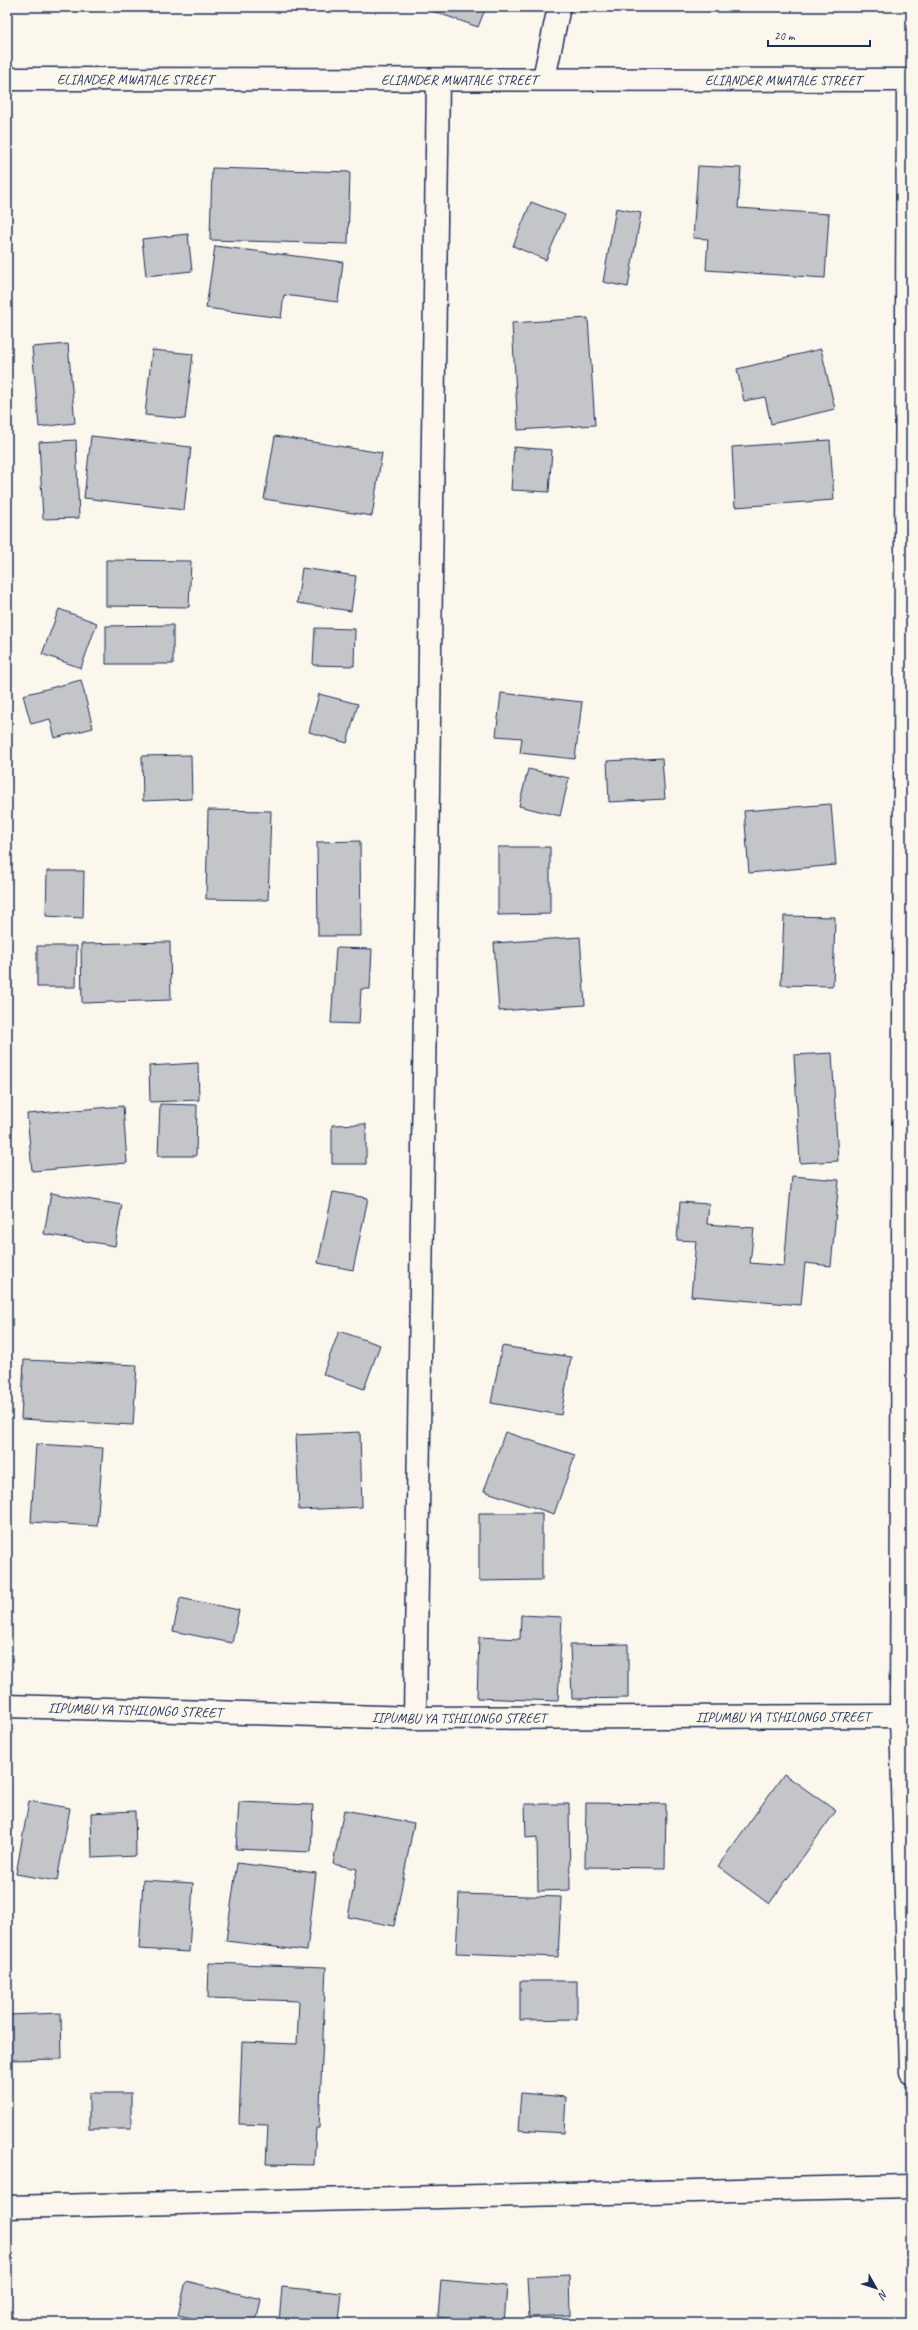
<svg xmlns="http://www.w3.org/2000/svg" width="918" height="2330" font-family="Caveat,sans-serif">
<rect width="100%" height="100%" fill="#fbf7ec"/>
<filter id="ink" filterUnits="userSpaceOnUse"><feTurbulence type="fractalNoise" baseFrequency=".025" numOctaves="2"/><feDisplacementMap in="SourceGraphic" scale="8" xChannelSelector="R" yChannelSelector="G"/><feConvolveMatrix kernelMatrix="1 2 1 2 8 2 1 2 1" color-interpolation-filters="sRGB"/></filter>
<g filter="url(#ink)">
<!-- building -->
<g fill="#c3c5c9" stroke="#1b2f5e">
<path d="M421 7H486L478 27Z"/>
<path d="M698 166 741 168 738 208 829 214 825 278 706 270 708 239 693 238Z"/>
<path d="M212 168 350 172 348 244 210 240Z"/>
<path d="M531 202 565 215 546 260 513 246Z"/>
<path d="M616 208 641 213 628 287 603 282Z"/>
<path d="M188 234 192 271 146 276 142 239Z"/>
<path d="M215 246 343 262 338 302 284 295 281 318 206 308Z"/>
<path d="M588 318 595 425 518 430 512 323Z"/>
<path d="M68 344 75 423 39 427 32 347Z"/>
<path d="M821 349 835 409 771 424 765 397 744 401 737 369Z"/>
<path d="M152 350 193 354 185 419 145 415Z"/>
<path d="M91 436 191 447 184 510 84 498Z"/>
<path d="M275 436 382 453 372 516 264 499Z"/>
<path d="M76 440 79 518 43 519 39 442Z"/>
<path d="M830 440 834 500 735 507 732 447Z"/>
<path d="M514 447 552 450 549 492 511 490Z"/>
<path d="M106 560 191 561 189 607 106 606Z"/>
<path d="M302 568 356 576 351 611 297 603Z"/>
<path d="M59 609 97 623 81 668 42 654Z"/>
<path d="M173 625V664H106V626Z"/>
<path d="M315 628 355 629 354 666 313 665Z"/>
<path d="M81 680 93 728 55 738 50 719 31 724 23 695Z"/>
<path d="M501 693 582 702 575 759 520 753 522 738 496 736Z"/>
<path d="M319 694 358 704 347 743 309 732Z"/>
<path d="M191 755 192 799 143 801 142 756Z"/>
<path d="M662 758 665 799 609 802 607 761Z"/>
<path d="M528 769 569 778 560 816 519 806Z"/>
<path d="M831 804 836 865 749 873 744 811Z"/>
<path d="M208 810 271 811 268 900 206 899Z"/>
<path d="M360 841 361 936H318L317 842Z"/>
<path d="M498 847H550V914L498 915Z"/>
<path d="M47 871H84L83 918 46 916Z"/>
<path d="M784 916 835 917 833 986 781 985Z"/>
<path d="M580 937 585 1005 499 1011 494 943Z"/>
<path d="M170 942 171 1000 82 1003 81 944Z"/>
<path d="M37 946H77L76 987H37Z"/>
<path d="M336 948 372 949 370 989H361L359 1024 331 1023Z"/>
<path d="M832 1053 838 1161 800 1163 794 1055Z"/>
<path d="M198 1063 199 1100 150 1102 149 1066Z"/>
<path d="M160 1104 197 1105 196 1156H158Z"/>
<path d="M123 1106 127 1163 32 1171 27 1114Z"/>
<path d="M366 1124V1164H332V1125Z"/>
<path d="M792 1176 839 1180 831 1266 805 1263 801 1305 691 1296 696 1241 677 1240 680 1202 709 1204 707 1224 754 1228 750 1263 784 1266Z"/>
<path d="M333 1192 368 1198 353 1270 318 1263Z"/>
<path d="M51 1193 122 1205 115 1246 44 1234Z"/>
<path d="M339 1331 380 1345 364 1389 323 1374Z"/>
<path d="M502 1346 571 1357 561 1415 491 1403Z"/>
<path d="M24 1360 137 1365 133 1425 21 1419Z"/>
<path d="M360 1432 362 1507 299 1510 296 1435Z"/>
<path d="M505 1432 575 1455 554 1514 484 1491Z"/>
<path d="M36 1444 103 1448 97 1526 31 1522Z"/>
<path d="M479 1513H542V1580L479 1581Z"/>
<path d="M180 1598 239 1610 232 1643 173 1631Z"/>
<path d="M521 1615 562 1617 558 1701 477 1698 479 1637 520 1639Z"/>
<path d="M628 1644V1698L572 1699 570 1645Z"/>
<path d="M784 1774 836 1811 769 1904 718 1866Z"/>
<path d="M29 1801 70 1808 57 1881 16 1874Z"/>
<path d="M239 1802 313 1805 311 1852 236 1849Z"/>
<path d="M586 1803 666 1804 665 1868 585 1867Z"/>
<path d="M525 1804H569L570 1890 538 1891 537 1837 526 1838Z"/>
<path d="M344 1810 414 1823 394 1926 348 1917 357 1869 333 1864Z"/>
<path d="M135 1811 136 1856 92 1858 91 1813Z"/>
<path d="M237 1863 316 1873 307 1951 226 1941Z"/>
<path d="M143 1880 193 1883 189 1952 139 1949Z"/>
<path d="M459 1894 561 1897 558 1957 456 1953Z"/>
<path d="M209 1963 326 1967 319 2128H316L314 2165 266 2164 268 2125 239 2124 242 2042 297 2044 299 2001 208 1998Z"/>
<path d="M520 1981H577V2019L520 2020Z"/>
<path d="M61 2013 62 2059 7 2060V2015Z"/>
<rect x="89" y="2093" width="42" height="36"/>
<path d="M521 2093 566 2097 564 2133 518 2130Z"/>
<path d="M569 2275 570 2315 529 2317 527 2277Z"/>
<path d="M441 2280 507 2286 504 2323 438 2317Z"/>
<path d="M186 2281 261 2299 256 2323H215L178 2315Z"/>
<path d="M282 2287 342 2293 339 2321 328 2319 327 2323H279Z"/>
</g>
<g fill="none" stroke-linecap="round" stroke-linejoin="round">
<!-- street casing -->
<g stroke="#1b2f5e" stroke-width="25">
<g id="street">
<path d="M544 78 559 7"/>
<path id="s1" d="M7 79 911 80"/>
<path d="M908 80 901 1716 911 2072"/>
<path id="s2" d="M7 1706 415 1718 911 1716"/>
<path d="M415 1718 438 80"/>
<path d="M7 2207 911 2186"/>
</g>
</g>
<!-- street -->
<use href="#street" stroke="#fbf7ec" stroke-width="22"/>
</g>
</g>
<g text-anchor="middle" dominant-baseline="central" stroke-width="3" stroke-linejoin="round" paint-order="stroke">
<!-- street labels -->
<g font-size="14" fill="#1b2f5e" stroke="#fbf7ec">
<text stroke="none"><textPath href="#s1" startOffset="128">ELIANDER MWATALE STREET</textPath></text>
<text stroke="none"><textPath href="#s1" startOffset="452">ELIANDER MWATALE STREET</textPath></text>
<text stroke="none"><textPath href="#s1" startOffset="776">ELIANDER MWATALE STREET</textPath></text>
<text stroke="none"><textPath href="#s2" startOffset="128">IIPUMBU YA TSHILONGO STREET</textPath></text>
<text stroke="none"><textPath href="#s2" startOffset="452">IIPUMBU YA TSHILONGO STREET</textPath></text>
<text stroke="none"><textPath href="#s2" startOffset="776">IIPUMBU YA TSHILONGO STREET</textPath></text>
</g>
</g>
<!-- margin -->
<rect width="918" height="2330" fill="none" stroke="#fbf7ec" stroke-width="24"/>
<rect x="12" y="12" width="894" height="2306" fill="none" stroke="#1b2f5e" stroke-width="1.5" filter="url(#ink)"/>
<!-- north arrow -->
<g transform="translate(876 2288) rotate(129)" stroke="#fbf7ec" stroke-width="3" paint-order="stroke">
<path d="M0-3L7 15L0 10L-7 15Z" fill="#1b2f5e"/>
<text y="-6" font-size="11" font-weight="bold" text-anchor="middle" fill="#1b2f5e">N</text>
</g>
<!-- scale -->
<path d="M768 40v6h102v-6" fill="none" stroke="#1b2f5e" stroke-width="2"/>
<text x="774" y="40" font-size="12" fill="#1b2f5e" stroke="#fbf7ec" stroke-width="3" paint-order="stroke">20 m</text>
</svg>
